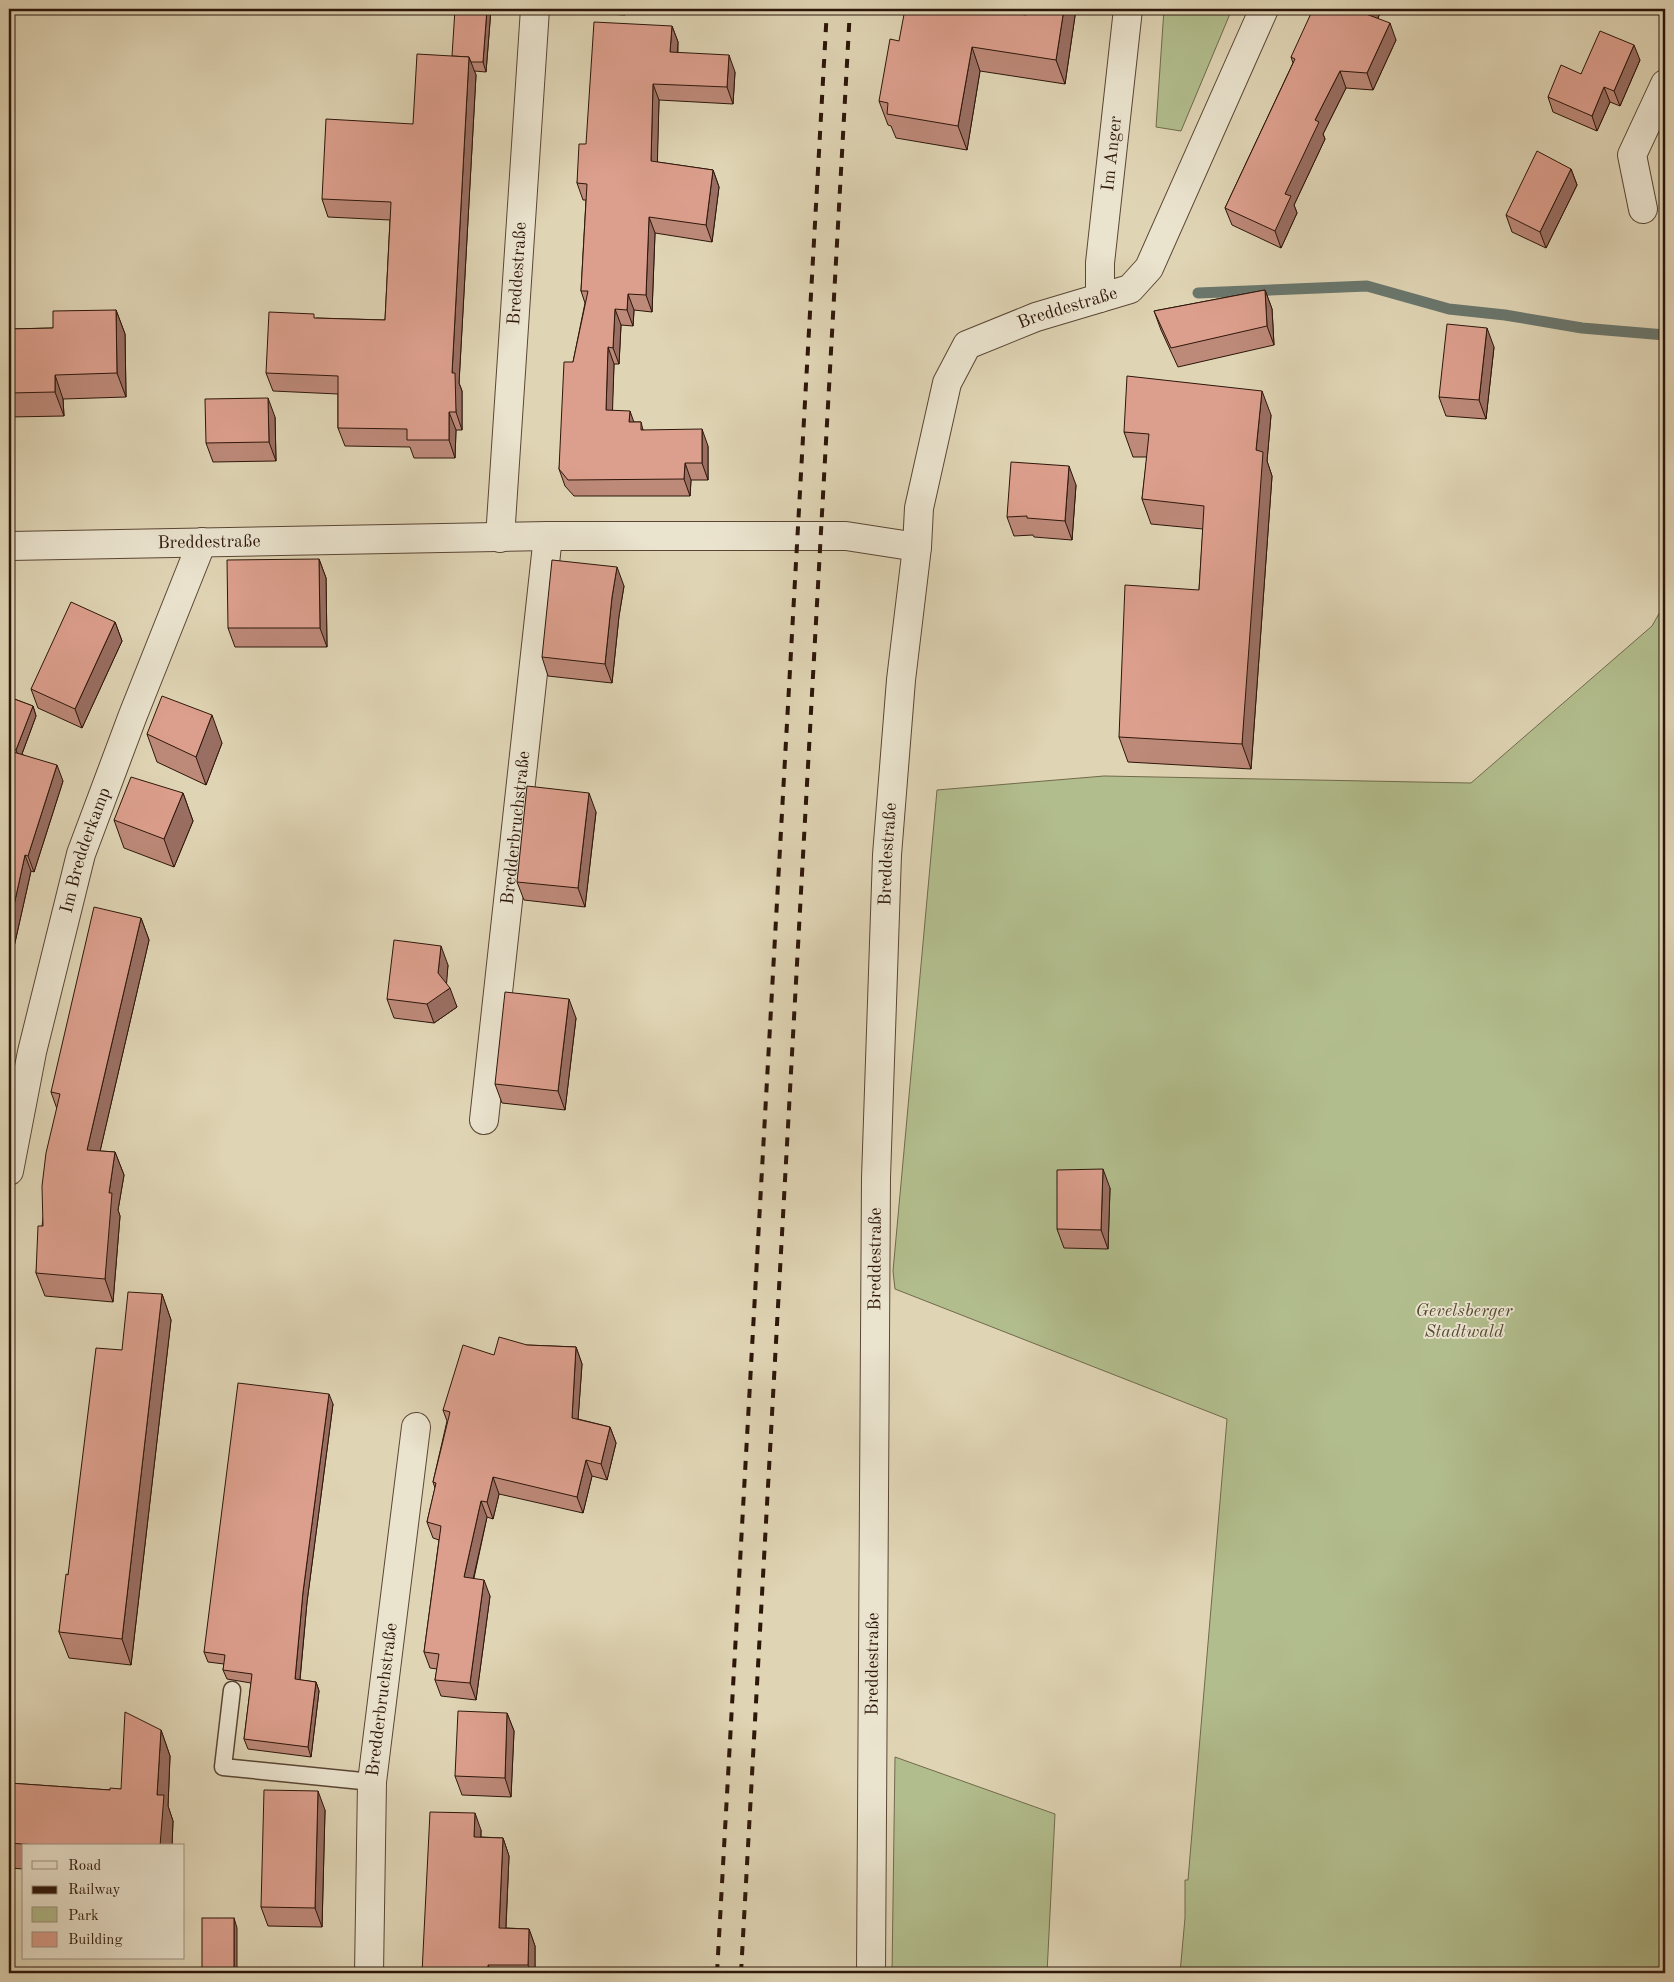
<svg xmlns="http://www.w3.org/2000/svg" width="1674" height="1982" font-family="'Old Standard TT',serif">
<rect width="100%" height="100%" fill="#dfd4b4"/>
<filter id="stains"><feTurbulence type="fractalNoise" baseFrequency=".004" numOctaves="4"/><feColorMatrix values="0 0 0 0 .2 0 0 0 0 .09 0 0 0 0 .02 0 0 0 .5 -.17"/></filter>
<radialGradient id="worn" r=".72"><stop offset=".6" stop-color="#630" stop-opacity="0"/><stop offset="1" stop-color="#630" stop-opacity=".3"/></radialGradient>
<!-- green -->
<g fill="#b2bd8d" stroke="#706a4c">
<path d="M1164 9H1232L1181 131 1156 127Z"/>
<path d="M1665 603V1973H1180L1185 1918V1880H1188L1227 1419 895 1289 893 1271 937 790 1104 776 1471 783 1652 626Z"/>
<path d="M895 1757 1055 1814 1047 1973H892Z"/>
</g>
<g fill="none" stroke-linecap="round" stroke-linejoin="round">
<!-- stream -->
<path stroke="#6a776d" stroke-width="11" d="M1198 293 1367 286 1449 309 1505 315 1582 328 1665 335"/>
<!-- lane casing -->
<g stroke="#5a4634" stroke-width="19">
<path id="lane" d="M232 1690 223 1767 372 1782"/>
</g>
<!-- street casing -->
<g stroke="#5a4634" stroke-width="30">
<g id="street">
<path d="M1643 209 1632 155 1665 84"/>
<path id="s1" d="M1100 298V263L1128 9"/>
<path id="s2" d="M500 538 535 9"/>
<path id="s3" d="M9 546 548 536H846L917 547"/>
<path id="s4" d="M484 1120 548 536"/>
<path id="s5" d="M9 1171 32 1052 81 854 133 715 202 542"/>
<path id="s6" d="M369 1973 372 1782 416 1427"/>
<path id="s7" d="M871 1973 876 1178 887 855 901 680 917 547 919 508 947 383 967 345 1036 317 1130 289 1149 268 1264 9"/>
</g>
</g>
<!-- lane -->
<use href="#lane" stroke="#eae3ce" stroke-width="16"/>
<!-- street -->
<use href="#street" stroke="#eae3ce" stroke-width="28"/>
<!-- rail -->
<g stroke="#2d160a" stroke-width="4" stroke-dasharray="9 9" stroke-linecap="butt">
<path d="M717 1973 827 9"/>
<path d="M741 1973 850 9"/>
</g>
</g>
<!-- wall -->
<g fill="#bd8979" stroke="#2d160a">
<path d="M491 9 486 72 474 71 476 75 459 383 462 391V430H456L455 458H414L410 447 345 446 338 428V394L273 391 266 373 316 318 385 320 390 220 328 217 322 199 413 124 452 56Z"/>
<path d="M590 9H625V15L592 13Z"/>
<path d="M1027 9H1076L1065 84 980 71 967 150 896 138 891 126 888 125 879 101 1026 15Z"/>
<path d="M1382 9 1378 18 1396 40 1373 90 1346 88 1323 134 1325 139 1294 205 1297 213 1281 248 1232 225 1225 208 1293 63 1291 57Z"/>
<path d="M672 26 678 42V53L735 72 733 104 659 100 657 162 713 170 719 187 712 242 655 233 652 312 634 310 633 326 621 325 619 364H614L612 410 634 422H641L643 430 708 446V480H691L690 496H574L565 486 559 469 573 362 585 303 581 291 586 200H583L577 183 586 144Z"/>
<path d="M1640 60 1620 106 1610 102 1597 131 1553 112 1548 97 1581 74Z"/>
<path d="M1571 169 1577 185 1546 248 1512 232 1506 215Z"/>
<path d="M1265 290 1272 309 1274 345 1178 367 1161 330 1154 311Z"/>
<path d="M116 310 125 334 126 397 63 399 64 416 9 417V329L53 328Z"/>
<path d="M1494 347 1486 419 1446 416 1439 397Z"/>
<path d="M1271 415 1267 461 1272 476 1251 769 1128 762 1119 737 1199 590 1203 529 1151 524 1142 499 1147 457H1133L1124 432Z"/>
<path d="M275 417 276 461 213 462 206 443Z"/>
<path d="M1076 485 1072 540 1034 537 1033 535 1014 536 1007 517Z"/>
<path d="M319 559 326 578 327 647H235L228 628Z"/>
<path d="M624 586 619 616 612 683 548 676 542 657Z"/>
<path d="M115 622 122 641 82 728 38 708 31 689Z"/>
<path d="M9 697 33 706 36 716 22 754 63 781 34 872 31 871 9 969Z"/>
<path d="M147 734 222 743 206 785 157 762Z"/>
<path d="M183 793 193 821 174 867 124 848 114 820Z"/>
<path d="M596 812 585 907 524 900 517 882Z"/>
<path d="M141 918 149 940 100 1151 115 1152 124 1175 118 1210 120 1216 113 1302 45 1296 36 1273 57 1109 51 1092Z"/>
<path d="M448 965 446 983 457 1007 434 1023 394 1018 387 999Z"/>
<path d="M576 1018 565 1110 502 1103 495 1084Z"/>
<path d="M1110 1188 1108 1249 1064 1248 1057 1229Z"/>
<path d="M162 1294 171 1320 131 1665 69 1658 59 1632 68 1575 122 1350Z"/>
<path d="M527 1345 576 1347 582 1364 578 1419 610 1427 616 1443 607 1480 592 1476 583 1513 499 1494 493 1519 487 1517 474 1578 490 1596 476 1700 441 1696 435 1680 437 1669 430 1668 424 1652 439 1540 433 1538 427 1522 435 1488 433 1482 447 1421 443 1410 494 1355Z"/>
<path d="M333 1404 307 1602 300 1680 316 1682 319 1691 311 1757 248 1749 244 1739 251 1683 227 1679 223 1670 224 1664 208 1662 204 1652Z"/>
<path d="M507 1713 514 1731 511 1797 462 1795 455 1776Z"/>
<path d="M161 1730 170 1756 168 1806 173 1821 172 1846H24V1869L9 1868V1783L110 1790 121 1789Z"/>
<path d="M325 1810 322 1927 268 1926 261 1907Z"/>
<path d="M481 1830V1837L503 1838 509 1856 506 1928 529 1929 535 1946V1973H422Z"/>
</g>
<!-- shaded-wall -->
<g fill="#9a6f63" stroke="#2d160a">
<path d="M487 9H491L486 72 483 62Z"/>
<path d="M622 9H625V15Z"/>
<path d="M1064 9H1076L1065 84 1056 60Z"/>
<path d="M1368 9H1382L1372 31 1366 14Z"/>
<path d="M1390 23 1396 40 1373 90 1367 73Z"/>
<path d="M672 26 678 42 676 69 670 52Z"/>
<path d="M1634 45 1640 60 1620 106 1614 91Z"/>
<path d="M972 47 980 71 967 150 958 126Z"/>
<path d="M729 55 735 72 733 104 727 87Z"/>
<path d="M469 57 476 75 459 383 462 391V430L456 412 452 373Z"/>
<path d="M1340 71 1346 88 1323 134 1325 139 1294 205 1297 213 1281 248 1275 231 1285 194 1315 120Z"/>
<path d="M653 84 659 100 657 178 651 161Z"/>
<path d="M1604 87 1610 102 1597 131 1592 116Z"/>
<path d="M1571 169 1577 185 1546 248 1540 232Z"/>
<path d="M713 170 719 187 712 242 706 225Z"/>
<path d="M649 217 655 233 652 312 646 295Z"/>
<path d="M1265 290 1272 309 1274 345 1267 326Z"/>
<path d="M628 294 634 310 633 326 627 310Z"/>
<path d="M615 309 621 325 619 364 613 348Z"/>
<path d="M116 310 125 334 126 397 117 373Z"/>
<path d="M1487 328 1494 347 1486 419 1479 400Z"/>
<path d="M608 347 614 364 612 427 606 410Z"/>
<path d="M55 375 63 399 64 416 55 392Z"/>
<path d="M1262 391 1271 415 1267 461 1272 476 1251 769 1242 744 1256 450Z"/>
<path d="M268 398 275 417 276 461 269 442Z"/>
<path d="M630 411 636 428 629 422Z"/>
<path d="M449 412 456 430 455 458 449 440Z"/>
<path d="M702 429 708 446V480L702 463Z"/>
<path d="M685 463 691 480 690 496 684 479Z"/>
<path d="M1069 466 1076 485 1072 540 1065 521Z"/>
<path d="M319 559 326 578 327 647 320 628Z"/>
<path d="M617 567 624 586 619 616 612 683 605 664 612 597Z"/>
<path d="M115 622 122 641 82 728 75 709Z"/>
<path d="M33 706 36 716 20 759 16 750Z"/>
<path d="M212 715 222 743 206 785 196 757Z"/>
<path d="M57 765 63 781 34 872 28 856Z"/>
<path d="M183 793 193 821 174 867 164 839Z"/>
<path d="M589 793 596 812 585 907 578 888Z"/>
<path d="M25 855 31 871 9 969V928Z"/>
<path d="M141 918 149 940 95 1173 87 1150Z"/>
<path d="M441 946 448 965 446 991 450 988 457 1007 434 1023 427 1004 438 973Z"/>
<path d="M569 999 576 1018 565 1110 558 1091Z"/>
<path d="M115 1152 124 1175 118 1210 120 1216 113 1302 105 1279 109 1193Z"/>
<path d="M1103 1169 1110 1188 1108 1249 1101 1230Z"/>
<path d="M162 1294 171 1320 131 1665 122 1639Z"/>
<path d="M576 1347 582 1364 577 1434 572 1418Z"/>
<path d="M329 1394 333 1404 307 1602 299 1689 295 1679 303 1592Z"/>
<path d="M610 1427 616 1443 607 1480 601 1464Z"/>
<path d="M586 1460 592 1476 583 1513 577 1497Z"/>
<path d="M493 1477 499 1494 493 1519 487 1502Z"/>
<path d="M481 1501 487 1517 470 1593 464 1577Z"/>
<path d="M484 1580 490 1596 476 1700 470 1683Z"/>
<path d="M316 1682 319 1691 311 1757 308 1747Z"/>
<path d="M507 1713 514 1731 511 1797 505 1778Z"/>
<path d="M161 1730 170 1756 168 1806 173 1821 172 1846H160L157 1795Z"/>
<path d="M318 1791 325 1810 322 1927 315 1908Z"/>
<path d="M475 1813 481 1830 480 1854 474 1837Z"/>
<path d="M503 1838 509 1856 505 1945 499 1928Z"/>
<path d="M234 1918 237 1928V1973H234Z"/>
<path d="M529 1929 535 1946V1973H531L528 1965Z"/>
<path d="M488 1965 492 1973H488Z"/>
</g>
<!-- building -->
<g fill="#dc9f8d" stroke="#2d160a">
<path d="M455 9H487L483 62H471L469 57 452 56Z"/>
<path d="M905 9H987L1026 15 1027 9H1064L1056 60 972 47 958 126 887 114 888 103 879 101 890 39 899 41Z"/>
<path d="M1313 9H1368L1366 14 1390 23 1367 73 1340 71 1315 120 1319 122 1285 194 1291 196 1275 231 1225 208 1295 59 1291 57Z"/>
<path d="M594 22 672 26 670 52 729 55 727 87 653 84 651 161 713 170 706 225 649 217 646 295 628 294 627 310 615 309 613 348 608 347 606 410 630 411 629 422H641V430L702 429V463H685L684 479 568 480 559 469 564 362H573L588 291H581L587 184 577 183 579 144H586Z"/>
<path d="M1600 31 1634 45 1614 91 1604 87 1592 116 1548 97 1561 65 1581 74Z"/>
<path d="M417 54 469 57 452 373H455L456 412H449V440H407V429L338 428V376L266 373 269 312 314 314V318L385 320 391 202 322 199 326 119 413 124Z"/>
<path d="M1537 151 1571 169 1540 232 1506 215Z"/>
<path d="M1265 290 1267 326 1171 348 1154 311Z"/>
<path d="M116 310 117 373 55 375V392L9 393V329L53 328V311Z"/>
<path d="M1447 324 1487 328 1479 400 1439 397Z"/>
<path d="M1127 376 1262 391 1256 450 1263 452 1242 744 1119 737 1125 585 1199 590 1204 506 1142 499 1149 434 1124 432Z"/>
<path d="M268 398 269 442 206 443 205 399Z"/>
<path d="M1011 462 1069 466 1065 521 1027 518V516L1007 517Z"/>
<path d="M319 559 320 628H228L227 560Z"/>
<path d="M552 560 617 567 612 597 605 664 542 657Z"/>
<path d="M71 602 115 622 75 709 31 689Z"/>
<path d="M162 696 212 715 196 757 147 734Z"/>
<path d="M9 697 33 706 16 750 9 747Z"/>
<path d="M10 751 57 765 28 856 25 855 9 928V754Z"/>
<path d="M131 777 183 793 164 839 114 820Z"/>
<path d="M527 786 589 793 578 888 517 882Z"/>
<path d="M94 907 141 918 87 1150 115 1152 109 1193H112L105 1279 36 1273 38 1226H43L42 1186 46 1153 60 1094 51 1092Z"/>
<path d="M394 940 441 946 438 973 450 988 427 1004 387 999Z"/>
<path d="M505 992 569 999 558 1091 495 1084Z"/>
<path d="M1103 1169 1101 1230 1057 1229V1170Z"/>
<path d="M128 1292 162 1294 122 1639 59 1632 66 1574 68 1575 96 1348 122 1350Z"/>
<path d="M499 1337 527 1345 576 1347 572 1418 610 1427 601 1464 586 1460 577 1497 493 1477 487 1502 481 1501 464 1577 484 1580 470 1683 435 1680 439 1654 424 1652 441 1526 427 1522 436 1483 433 1482 450 1412 443 1410 463 1345 494 1355Z"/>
<path d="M238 1383 329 1394 303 1592 295 1679 316 1682 308 1747 244 1739 252 1674 223 1670 225 1655 204 1652Z"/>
<path d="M458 1711 507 1713 505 1778 455 1776Z"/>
<path d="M125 1712 161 1730 157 1795H164L160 1846H50L9 1843V1783L110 1790V1788L121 1789Z"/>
<path d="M264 1790 318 1791 315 1908 261 1907Z"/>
<path d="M430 1812 475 1813 474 1837 503 1838 499 1928 529 1929 528 1965H488V1973H422Z"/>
<rect x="202" y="1918" width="32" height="55"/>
</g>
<g text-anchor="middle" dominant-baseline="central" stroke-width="4" stroke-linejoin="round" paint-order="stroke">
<!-- street labels -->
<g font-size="18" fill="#2d160a" stroke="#eae3ce">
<text stroke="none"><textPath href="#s1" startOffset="145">Im Anger</textPath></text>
<text stroke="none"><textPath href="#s2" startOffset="265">Breddestraße</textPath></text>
<text stroke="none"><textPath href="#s7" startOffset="1745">Breddestraße</textPath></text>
<text stroke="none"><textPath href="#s3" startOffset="200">Breddestraße</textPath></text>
<text stroke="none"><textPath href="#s4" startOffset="294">Bredderbruchstraße</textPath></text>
<text stroke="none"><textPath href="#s5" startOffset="330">Im Bredderkamp</textPath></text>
<text stroke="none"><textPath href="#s7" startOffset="1119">Breddestraße</textPath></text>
<text stroke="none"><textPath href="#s7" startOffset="714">Breddestraße</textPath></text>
<text stroke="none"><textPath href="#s7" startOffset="309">Breddestraße</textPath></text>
<text stroke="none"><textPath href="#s6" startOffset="274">Bredderbruchstraße</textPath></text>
</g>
<!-- park labels -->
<g font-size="18" font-style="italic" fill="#554831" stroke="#eae3ce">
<text x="1464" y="1311">Gevelsberger<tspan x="1464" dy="21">Stadtwald</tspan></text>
</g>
</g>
<!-- margin -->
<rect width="1674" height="1982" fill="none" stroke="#dfd4b4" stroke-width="30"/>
<rect x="10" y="10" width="1654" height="1962" fill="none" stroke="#2d160a" stroke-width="2.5"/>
<rect x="15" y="15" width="1644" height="1952" fill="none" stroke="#2d160a"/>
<!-- legend -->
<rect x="22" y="1844" width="162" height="115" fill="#eae3ce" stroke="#9e9180"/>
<rect x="32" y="1861" width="25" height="8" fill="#eae3ce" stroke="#9e9180"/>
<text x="68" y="1870" font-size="15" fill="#2d160a">Road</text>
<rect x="32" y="1886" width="25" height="8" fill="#2d160a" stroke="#9e9180"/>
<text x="68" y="1894" font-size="15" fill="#2d160a">Railway</text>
<rect x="32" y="1907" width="25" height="15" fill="#b2bd8d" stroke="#9e9180"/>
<text x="68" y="1920" font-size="15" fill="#2d160a">Park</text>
<rect x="32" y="1932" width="25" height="15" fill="#dc9f8d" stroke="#9e9180"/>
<text x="68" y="1944" font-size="15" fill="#2d160a">Building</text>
<rect width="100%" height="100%" filter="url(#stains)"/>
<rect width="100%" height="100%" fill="url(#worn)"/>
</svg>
